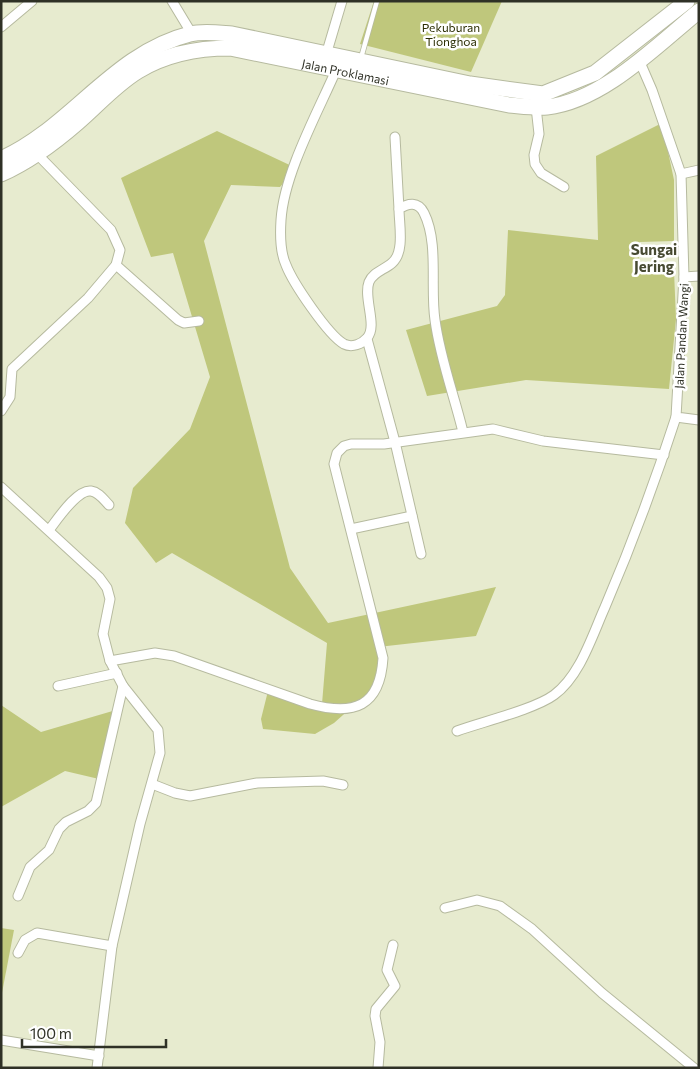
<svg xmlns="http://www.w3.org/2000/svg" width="700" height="1069" font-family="Commissioner,sans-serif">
<rect width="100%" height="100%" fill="#e7ebcf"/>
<!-- green -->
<g fill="#bfc77c">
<path d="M374 1H502L471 72 360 44Z"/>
<path d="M662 123 674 180V241L640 242 638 269 674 271 676 319 669 389 526 380 427 396 406 330 497 306 505 295 508 230 598 240 596 156Z"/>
<path d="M217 131 296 168 280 187 231 185 204 241 290 568 328 623 496 587 476 636 378 647 379 676 370 691 334 723 315 734 263 729 261 719 269 687 322 704 327 643 172 553 156 563 125 523 133 488 190 429 210 377 173 253 151 257 121 178Z"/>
<path d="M1 705 41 732 116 710 99 779 65 771 1 807Z"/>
<path d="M1 928 14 930 1 998Z"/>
</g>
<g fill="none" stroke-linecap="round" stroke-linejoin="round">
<!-- service casing -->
<g stroke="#b6ba9f" stroke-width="6">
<path id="service" d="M361 58 377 1"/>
</g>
<!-- minor casing -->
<g stroke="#b6ba9f" stroke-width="11">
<g id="minor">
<path d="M172 1 192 34"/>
<path d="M1 27 32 1"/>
<path d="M326 55 342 1"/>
<path d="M639 60 652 90 681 174 684 277 676 417 699 420"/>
<path d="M337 68C318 112 284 173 281 220 280 235 280 252 286 265 293 283 328 335 344 344 352 348 362 344 367 338 378 326 363 298 369 282 373 272 384 270 392 263 405 252 399 224 399 209 408 203 418 201 424 213 439 243 430 287 435 320 440 358 454 395 463 432"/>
<path d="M536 107 539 134 534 155 535 164 541 173 564 187"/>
<path d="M395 137 399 209"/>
<path d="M681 174 699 170"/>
<path d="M116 265 178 320 184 323 199 321"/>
<path d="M684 277 699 276"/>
<path d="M367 339 395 442 421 554"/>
<path d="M1 411 10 397 12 369 88 298 116 265 120 250 111 230 38 155"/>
<path d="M1 487 99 577 107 588 110 599 103 634 110 661 123 686 158 730 160 753 140 824 112 946 97 1068"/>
<path d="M351 529 412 516"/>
<path d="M49 530C57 520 77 489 91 491 99 492 104 500 109 505"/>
<path d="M110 661 155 653 174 656 310 704C354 716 380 707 383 658L334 464 337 453 344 446 351 444H384L493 429 543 441 664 455"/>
<path d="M58 686 117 673"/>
<path d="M457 731C482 722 535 709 554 695 580 676 592 636 605 607 632 544 655 482 676 417"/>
<path d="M152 784 175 793 190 796 257 783 323 781 343 785"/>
<path d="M18 896 30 867 49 850 59 829 66 822 88 811 96 803 123 686"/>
<path d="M445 908 477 900 500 906 532 929 602 993 694 1068"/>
<path d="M18 953 25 940 37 933 112 946"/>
<path d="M1 1040 99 1056"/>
<path d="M378 1068 380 1042 375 1016 376 1009 395 986 387 970 393 945"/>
</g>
</g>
<!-- trunk casing -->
<g stroke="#b6ba9f" stroke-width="17">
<g id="trunk">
<path d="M1 159C71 128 113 53 190 34 203 31 218 33 232 34L470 84 543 94 595 73 687 1"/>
<path id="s1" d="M1 174C30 161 54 143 77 123 97 106 115 85 138 71 166 54 198 48 230 48L509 105C521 106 535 108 547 107 603 101 657 45 699 11"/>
</g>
</g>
<!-- service -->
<use href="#service" stroke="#fff" stroke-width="4.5"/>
<!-- minor -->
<use href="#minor" stroke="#fff" stroke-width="9"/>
<!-- trunk -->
<use href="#trunk" stroke="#fff" stroke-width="15"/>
</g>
<g text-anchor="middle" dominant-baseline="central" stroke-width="5" stroke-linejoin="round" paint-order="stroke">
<!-- park labels -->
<g font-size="12" fill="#2c2e04" stroke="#fff">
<text x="451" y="27">Pekuburan<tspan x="451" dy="14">Tionghoa</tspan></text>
</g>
<!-- street labels -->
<g font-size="12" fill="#2f3126" stroke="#fff">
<text stroke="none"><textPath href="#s1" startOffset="386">Jalan Proklamasi</textPath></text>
<text transform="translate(681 336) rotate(-87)">Jalan Pandan Wangi</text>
</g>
<!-- quarter labels -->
<g font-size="15" font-weight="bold" fill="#474a32" stroke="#fff">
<text x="654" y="249">Sungai<tspan x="654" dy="17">Jering</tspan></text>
</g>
</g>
<!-- border -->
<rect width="700" height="1069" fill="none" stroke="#2f3126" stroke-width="5"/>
<!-- scale -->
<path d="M22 1039v8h144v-8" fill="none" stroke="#2f3126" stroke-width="2.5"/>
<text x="30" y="1039" font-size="15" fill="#2f3126" stroke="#ffffff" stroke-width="4" paint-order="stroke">100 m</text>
</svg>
